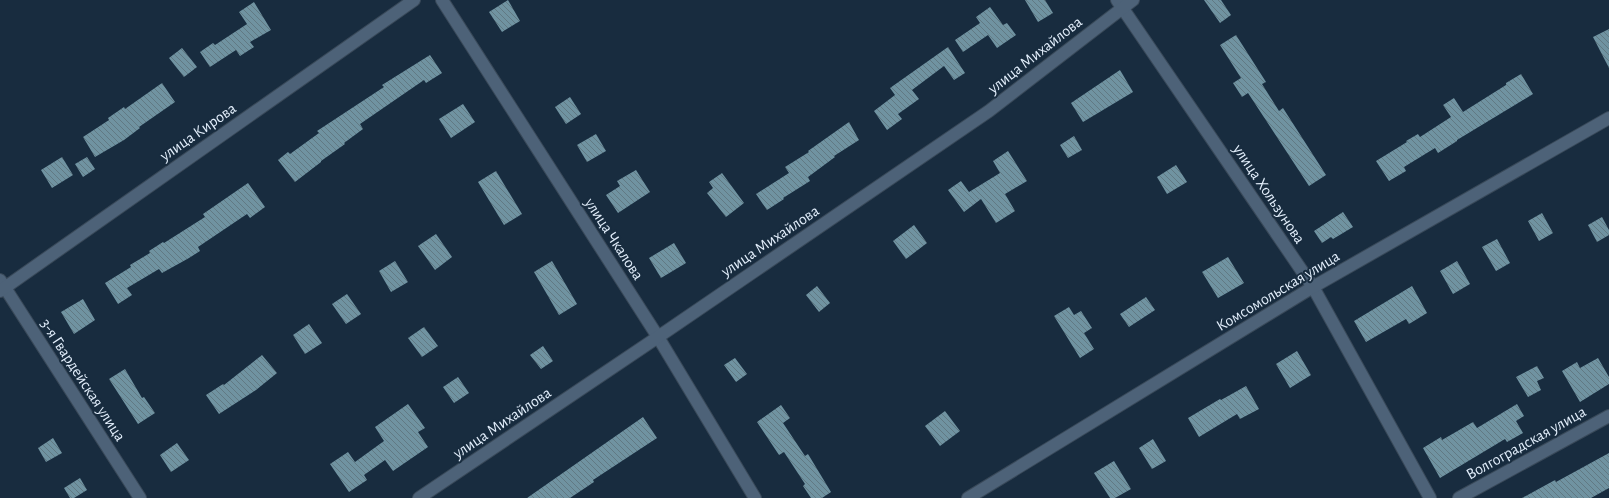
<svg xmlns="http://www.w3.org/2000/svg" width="1609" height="498" font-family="'Alegreya Sans',sans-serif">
<defs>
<pattern id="building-back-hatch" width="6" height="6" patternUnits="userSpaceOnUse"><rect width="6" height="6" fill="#7093a1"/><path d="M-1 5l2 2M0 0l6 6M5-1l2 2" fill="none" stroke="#617983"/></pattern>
</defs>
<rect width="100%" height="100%" fill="#182c3f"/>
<!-- building -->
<g fill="url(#building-back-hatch)">
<path d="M508 0 520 21 502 32 489 12Z"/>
<path d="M1025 0H1045L1053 13 1038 22Z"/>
<path d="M1204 0H1221L1231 15 1220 23Z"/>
<path d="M254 2 271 30 250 42 254 47 240 56 236 50 210 67 200 52 213 43 215 45 247 24 239 12Z"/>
<path d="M990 7 1003 25 1007 23 1016 35 997 48 988 35 963 52 955 40 980 23 976 17Z"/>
<path d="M1609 29V68L1593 37Z"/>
<path d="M1236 35 1266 82 1262 84 1279 111 1283 108 1326 175 1309 186 1248 93 1242 97 1233 83 1241 78 1220 45Z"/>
<path d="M948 47 965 73 954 80 944 66 912 90 919 99 898 114 902 119 887 130 874 111 895 95 890 88Z"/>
<path d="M182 48 197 67 184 77 169 58Z"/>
<path d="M430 55 442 73 426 83 424 80 360 124 363 129 344 143 345 144 321 161V162L295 182 278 160 288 152 290 154 319 133 317 131 384 87 382 85Z"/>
<path d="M1120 70 1133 92 1083 122 1071 103Z"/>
<path d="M1521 74 1533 94 1457 140V141L1438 153 1435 148 1404 167 1406 171 1389 181 1376 161 1407 142 1406 141 1418 134 1420 137 1451 117 1443 105 1454 98 1463 112 1506 85V83Z"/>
<path d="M162 83 175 102 139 127 140 128 124 140 95 157 83 137 109 120 108 118 124 107 125 109Z"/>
<path d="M570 97 581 114 566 124 555 107Z"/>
<path d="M463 104 475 122 451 138 439 119Z"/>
<path d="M849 122 859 140 834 156 835 157 808 177 810 181 783 198 784 199 767 210 756 194 789 173 785 167 809 152 808 151Z"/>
<path d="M596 134 606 151 587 162 577 145Z"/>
<path d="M1074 136 1082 150 1068 158 1060 145Z"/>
<path d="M1008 151 1027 181 1005 194 1015 211 996 223 981 199 964 212 948 190 961 181 969 192 1000 173 993 161Z"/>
<path d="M62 157 73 175 52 188 41 170Z"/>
<path d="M87 157 95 169 83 177 75 164Z"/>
<path d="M1176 165 1187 182 1167 194 1157 177Z"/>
<path d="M636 170 650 192 618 213 606 195 620 186 617 181Z"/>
<path d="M496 171 522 214 504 225 478 182Z"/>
<path d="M722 173 744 203 726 217 707 193 713 188 709 182Z"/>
<path d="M248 183 265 207 250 218 247 214 198 247 200 251 189 258 162 273 159 269 127 288 132 295 118 304 105 283 131 267 130 265 150 253 149 251 163 242 164 243 205 217 203 214Z"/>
<path d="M1343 212 1353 227 1333 239 1331 237 1322 243 1314 231Z"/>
<path d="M1542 213 1553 233 1539 241 1528 221Z"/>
<path d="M1602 217 1609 230V235L1597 242 1588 225Z"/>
<path d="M914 225 927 243 906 259 893 241Z"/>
<path d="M436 234 452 257 435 270 418 246Z"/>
<path d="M1497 239 1510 263 1496 271 1482 247Z"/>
<path d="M674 243 686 263 661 278 649 258Z"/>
<path d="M1228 257 1244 283 1218 298 1202 272Z"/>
<path d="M395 261 408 282 391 292 379 271Z"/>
<path d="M552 261 577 304 559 315 534 272Z"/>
<path d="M1457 261 1470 284 1453 294 1440 271Z"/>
<path d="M817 286 830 303 819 312 806 295Z"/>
<path d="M1412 286 1427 313 1409 324 1406 319 1366 342 1354 321Z"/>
<path d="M347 294 361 314 346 324 332 304Z"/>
<path d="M1146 297 1155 310 1129 327 1120 314Z"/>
<path d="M83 299 95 320 74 334 61 312Z"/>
<path d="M1069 307 1074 315 1081 311 1092 328 1084 333 1094 349 1080 358 1054 316Z"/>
<path d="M309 324 322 343 305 354 293 335Z"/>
<path d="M424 327 438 346 422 357 408 338Z"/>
<path d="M543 346 553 361 541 369 530 355Z"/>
<path d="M1297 351 1311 375 1290 388 1276 364Z"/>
<path d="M262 355 277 373 256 390 219 414 206 395 223 384 224 385Z"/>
<path d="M735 358 747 374 736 382 724 365Z"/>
<path d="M1598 358 1609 377V384L1580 402 1562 371 1577 362 1580 368Z"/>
<path d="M1537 366 1544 378 1537 381 1541 390 1528 397 1516 377Z"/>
<path d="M125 369 142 398 144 397 155 413 138 424 109 379Z"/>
<path d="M458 377 469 393 454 403 443 387Z"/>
<path d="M1246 386 1259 409 1240 419 1237 414 1199 437 1188 418 1220 399 1221 400Z"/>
<path d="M408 404 425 428 418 432 428 447 393 471 385 460 364 475 367 480 349 492 330 464 348 452 355 462 384 441 375 427Z"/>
<path d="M1517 404 1524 416 1516 421 1523 433 1507 442 1505 439 1440 478 1423 448 1441 437 1442 440 1473 422 1477 428Z"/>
<path d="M781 405 790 418 783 423 805 456 808 454 831 492 822 498H811L803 486 805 484 784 452 779 455 757 422Z"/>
<path d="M945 411 960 431 940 446 925 426Z"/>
<path d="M643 417 657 438 593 480 594 482 570 498H527Z"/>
<path d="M53 438 62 453 46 462 38 448Z"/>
<path d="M1153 439 1166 461 1152 469 1139 448Z"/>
<path d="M177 443 189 460 171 472 160 455Z"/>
<path d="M1609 453V488L1591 498H1522L1555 480 1556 482Z"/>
<path d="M1114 461 1131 489 1115 498H1110L1094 473Z"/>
<path d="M80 478 87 490 74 498H70L64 488Z"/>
</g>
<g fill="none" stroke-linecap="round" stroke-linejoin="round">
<!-- minor casing -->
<g stroke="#394959" stroke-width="14">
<g id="minor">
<path d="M442 0 658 337 755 498"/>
<path d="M1117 0 1313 287 1430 498"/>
<path d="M0 280 140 498"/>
<path d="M0 291 414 0"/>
<path d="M419 498 658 337 989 111 1133 0"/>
<path d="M968 498 1313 287 1609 118"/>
<path d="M1459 498 1609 416"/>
</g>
</g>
<!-- minor -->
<use href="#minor" stroke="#4d6278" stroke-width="12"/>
</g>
<g text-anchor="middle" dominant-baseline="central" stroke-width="4" stroke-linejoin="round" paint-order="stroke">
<!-- street labels -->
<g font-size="16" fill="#e3effc" stroke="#182c3f">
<text transform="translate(1035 55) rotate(-38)">улица Михайлова</text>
<text transform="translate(198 132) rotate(-35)">улица Кирова</text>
<text transform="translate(1269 194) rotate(56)">улица Хользунова</text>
<text transform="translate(614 239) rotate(57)">улица Чкалова</text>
<text transform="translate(770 241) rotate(-34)">улица Михайлова</text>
<text transform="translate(1278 291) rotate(-31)">Комсомольская улица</text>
<text transform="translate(83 380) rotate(57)">3-я Гвардейская улица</text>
<text transform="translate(502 423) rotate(-34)">улица Михайлова</text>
<text transform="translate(1526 443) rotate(-29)">Волгоградская улица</text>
</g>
</g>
</svg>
